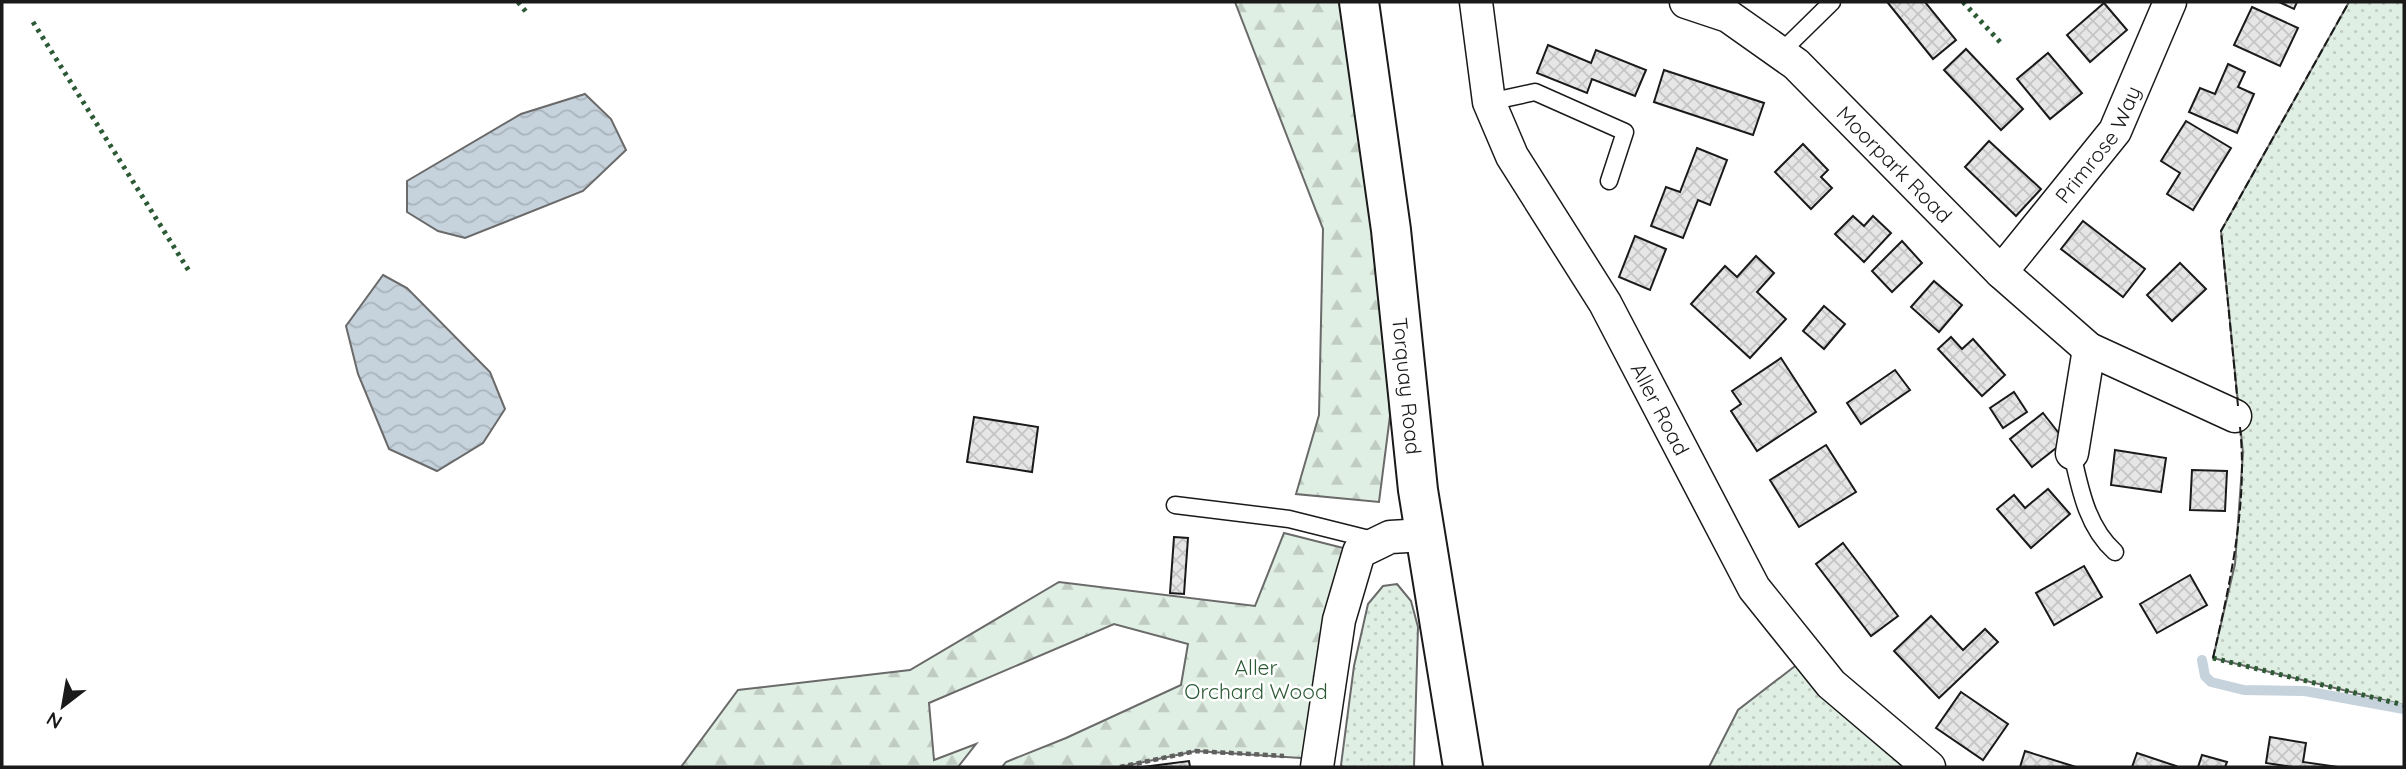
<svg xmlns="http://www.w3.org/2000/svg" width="2406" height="769" font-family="Quicksand,sans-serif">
<defs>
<pattern id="grass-dots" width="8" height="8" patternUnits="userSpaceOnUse" patternTransform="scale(1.75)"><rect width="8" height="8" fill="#e0efe3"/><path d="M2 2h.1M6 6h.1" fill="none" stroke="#c0ccc2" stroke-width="1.8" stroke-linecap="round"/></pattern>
<pattern id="forest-firs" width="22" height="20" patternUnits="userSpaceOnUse" patternTransform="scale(1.75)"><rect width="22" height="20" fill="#e0efe3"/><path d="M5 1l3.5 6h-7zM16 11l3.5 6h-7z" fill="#c0ccc2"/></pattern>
<pattern id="water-waves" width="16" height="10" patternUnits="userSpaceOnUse" patternTransform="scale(1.75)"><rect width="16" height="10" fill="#c6d2dc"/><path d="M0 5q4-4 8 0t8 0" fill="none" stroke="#aab4bc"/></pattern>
<pattern id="building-cross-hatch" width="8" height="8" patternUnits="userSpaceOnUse" patternTransform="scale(1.75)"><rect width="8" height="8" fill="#e6e6e6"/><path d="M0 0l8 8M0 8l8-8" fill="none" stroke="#c5c5c5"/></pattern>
</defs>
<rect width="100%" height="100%" fill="#fff"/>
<!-- grass -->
<g fill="url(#grass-dots)" stroke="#6a6a6a" stroke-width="2">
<path d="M2349 2H2404V705L2213 658 2235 564 2243 453 2221 231Z"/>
<path d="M1397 584 1411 601 1418 627 1414 767H1343L1341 765 1354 666 1368 604 1383 586Z"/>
<path d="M1808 656 1931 767H1709L1738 710Z"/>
</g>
<!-- forest -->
<g fill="url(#forest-firs)" stroke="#6a6a6a" stroke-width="2">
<path d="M1235 2H1359L1367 49 1390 416 1379 502 1296 494 1319 415 1323 229Z"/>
<path d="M1284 533 1359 552 1316 759 1196 751 1120 767H1002L1006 762 1066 738 1181 685 1188 644 1114 624 929 703 934 760 976 744 958 767H681L738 690 910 670 1059 582 1255 606Z"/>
</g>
<!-- water -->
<g fill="url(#water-waves)" stroke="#6a6a6a" stroke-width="2">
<path d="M585 94 611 119 626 150 583 191 465 238 438 231 407 212V181L521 114Z"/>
<path d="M383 275 407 288 490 372 505 409 483 443 437 471 389 449 358 374 346 326Z"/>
</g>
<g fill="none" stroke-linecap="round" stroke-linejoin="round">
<!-- stream -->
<path stroke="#c6d2dc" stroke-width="10" d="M2202 660 2205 676 2211 682 2244 690 2305 691 2404 709"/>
</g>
<!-- building -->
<g fill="url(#building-cross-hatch)" stroke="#1a1a1a" stroke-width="2">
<path d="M1890 2H1925L1956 40 1933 59 1888 3Z"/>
<path d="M2279 2H2297L2294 9Z"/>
<path d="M2104 3 2127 30 2090 62 2067 35Z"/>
<path d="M2252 7 2298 28 2280 66 2234 45Z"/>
<path d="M1548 45 1591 63 1596 50 1646 70 1635 96 1592 79 1587 93 1537 73Z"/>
<path d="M1966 49 2023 109 2001 130 1944 70Z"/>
<path d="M2048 53 2082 93 2050 119 2017 79Z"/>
<path d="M2228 64 2245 72 2238 87 2254 94 2237 133 2189 112 2200 88 2215 94Z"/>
<path d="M1664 70 1764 103 1753 135 1654 102Z"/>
<path d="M2186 121 2231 148 2193 210 2167 194 2180 173 2161 161Z"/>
<path d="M1989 141 2041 189 2016 216 1965 167Z"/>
<path d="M1803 144 1828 170 1821 177 1832 188 1811 209 1775 172Z"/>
<path d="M1697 148 1727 160 1710 205 1698 200 1683 238 1651 226 1666 187 1680 192Z"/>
<path d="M1853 216 1864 226 1873 216 1891 233 1864 262 1835 234Z"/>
<path d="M2083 221 2145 269 2123 297 2061 249Z"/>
<path d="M1635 236 1666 249 1650 290 1619 277Z"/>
<path d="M1902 241 1922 263 1892 292 1872 271Z"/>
<path d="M1756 256 1774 273 1757 292 1786 319 1750 358 1691 304 1725 266 1737 277Z"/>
<path d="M2180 263 2206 289 2172 321 2147 295Z"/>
<path d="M1934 281 1962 305 1939 332 1911 307Z"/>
<path d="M1824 306 1845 324 1824 349 1803 331Z"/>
<path d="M1951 337 1962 349 1973 339 2005 375 1982 396 1938 349Z"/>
<path d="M1781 358 1816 412 1757 451 1731 411 1741 404 1732 391Z"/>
<path d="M1895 370 1910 390 1861 424 1847 403Z"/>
<path d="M2014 392 2027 412 2003 428 1990 408Z"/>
<path d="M2043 413 2065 441 2032 467 2010 439Z"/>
<path d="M974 417 1038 427 1032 472 967 462Z"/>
<path d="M1826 445 1856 492 1799 527 1770 480Z"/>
<path d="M2115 450 2166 458 2161 492 2111 485Z"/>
<path d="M2192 470 2227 471 2225 511 2190 510Z"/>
<path d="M2048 489 2070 514 2031 548 1997 509 2014 495 2025 508Z"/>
<path d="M1174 537 1188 538 1184 594 1170 593Z"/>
<path d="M1843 543 1898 616 1871 636 1816 564Z"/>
<path d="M2084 566 2102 597 2054 625 2036 593Z"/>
<path d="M2190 575 2207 605 2157 633 2140 604Z"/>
<path d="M1931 616 1963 650 1985 629 1998 642 1939 698 1894 651Z"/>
<path d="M1961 692 2008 724 1983 760 1936 728Z"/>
<path d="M2270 737 2306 743 2303 762 2338 767H2292L2266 763Z"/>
<path d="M2025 751 2076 767H2020Z"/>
<path d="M2137 753 2176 766 2175 767H2132Z"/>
<path d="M2202 755 2227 762 2225 767H2198Z"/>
<path d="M1189 761 1190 767H1143Z"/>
</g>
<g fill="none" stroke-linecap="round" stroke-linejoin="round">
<!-- service casing -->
<g stroke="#1a1a1a" stroke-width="19">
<g id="service">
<path d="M1780 53 1832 2"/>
<path d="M1489 102 1535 92 1625 132 1609 181"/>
<path d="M2072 453C2080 489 2087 527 2115 552"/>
<path d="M1175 505 1289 519 1377 541"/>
</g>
</g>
<!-- minor casing -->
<g stroke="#1a1a1a" stroke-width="35">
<g id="minor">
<path id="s1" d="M1476 2 1489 102 1512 156 1605 303 1754 588 1831 684 1929 767"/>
<path id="s2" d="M1686 2 1728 16 1796 64 2001 272 2089 349 2235 416"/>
<path id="s3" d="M2001 272 2115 131 2170 2"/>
<path d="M2072 453 2089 349"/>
<path d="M1317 767 1339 620 1359 552 1390 537 1425 535"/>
</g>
</g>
<!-- tertiary casing -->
<g stroke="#1a1a1a" stroke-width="42">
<g id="tertiary">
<path id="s4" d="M1359 2 1391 230 1418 490 1463 767"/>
</g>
</g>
<!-- path -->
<path stroke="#5f5f5f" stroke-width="4.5" stroke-dasharray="5 3.5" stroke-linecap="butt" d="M1120 767 1196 751 1284 756"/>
<!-- service -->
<use href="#service" stroke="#fff" stroke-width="16"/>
<!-- minor -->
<use href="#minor" stroke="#fff" stroke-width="32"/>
<!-- tertiary -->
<use href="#tertiary" stroke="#fff" stroke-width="38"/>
<!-- hedge -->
<g stroke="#2b5a34" stroke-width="5" stroke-dasharray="3.5 5" stroke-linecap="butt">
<path d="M518 2 527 13"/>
<path d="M1963 2 2001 43"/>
<path d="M33 22 189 271"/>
<path d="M2213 658 2404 705"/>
</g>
<!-- fence -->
<g stroke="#1a1a1a" stroke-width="2" stroke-dasharray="9 3.5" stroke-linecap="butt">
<path d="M2238 406 2221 231 2349 2"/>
<path d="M2213 658C2230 583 2248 505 2240 427"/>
</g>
</g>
<g text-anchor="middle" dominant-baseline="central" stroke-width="5" stroke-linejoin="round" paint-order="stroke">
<!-- street labels -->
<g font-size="21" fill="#1a1a1a" stroke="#fff">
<text stroke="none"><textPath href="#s3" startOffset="161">Primrose Way</textPath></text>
<text stroke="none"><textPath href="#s2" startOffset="268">Moorpark Road</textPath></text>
<text stroke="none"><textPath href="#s4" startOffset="387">Torquay Road</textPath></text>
<text stroke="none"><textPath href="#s1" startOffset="453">Aller Road</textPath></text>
</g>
<!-- park labels -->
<g font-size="21" fill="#2b5a34" stroke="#fff">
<text x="1256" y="667">Aller<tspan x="1256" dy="24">Orchard Wood</tspan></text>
</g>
</g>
<!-- border -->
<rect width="2406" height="769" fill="none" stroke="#1a1a1a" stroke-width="7"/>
<!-- north arrow -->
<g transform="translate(63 706) rotate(211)" stroke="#ffffff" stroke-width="5" paint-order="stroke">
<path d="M0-5L12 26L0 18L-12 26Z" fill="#1a1a1a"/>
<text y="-10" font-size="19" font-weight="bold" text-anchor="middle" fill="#1a1a1a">N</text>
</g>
</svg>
